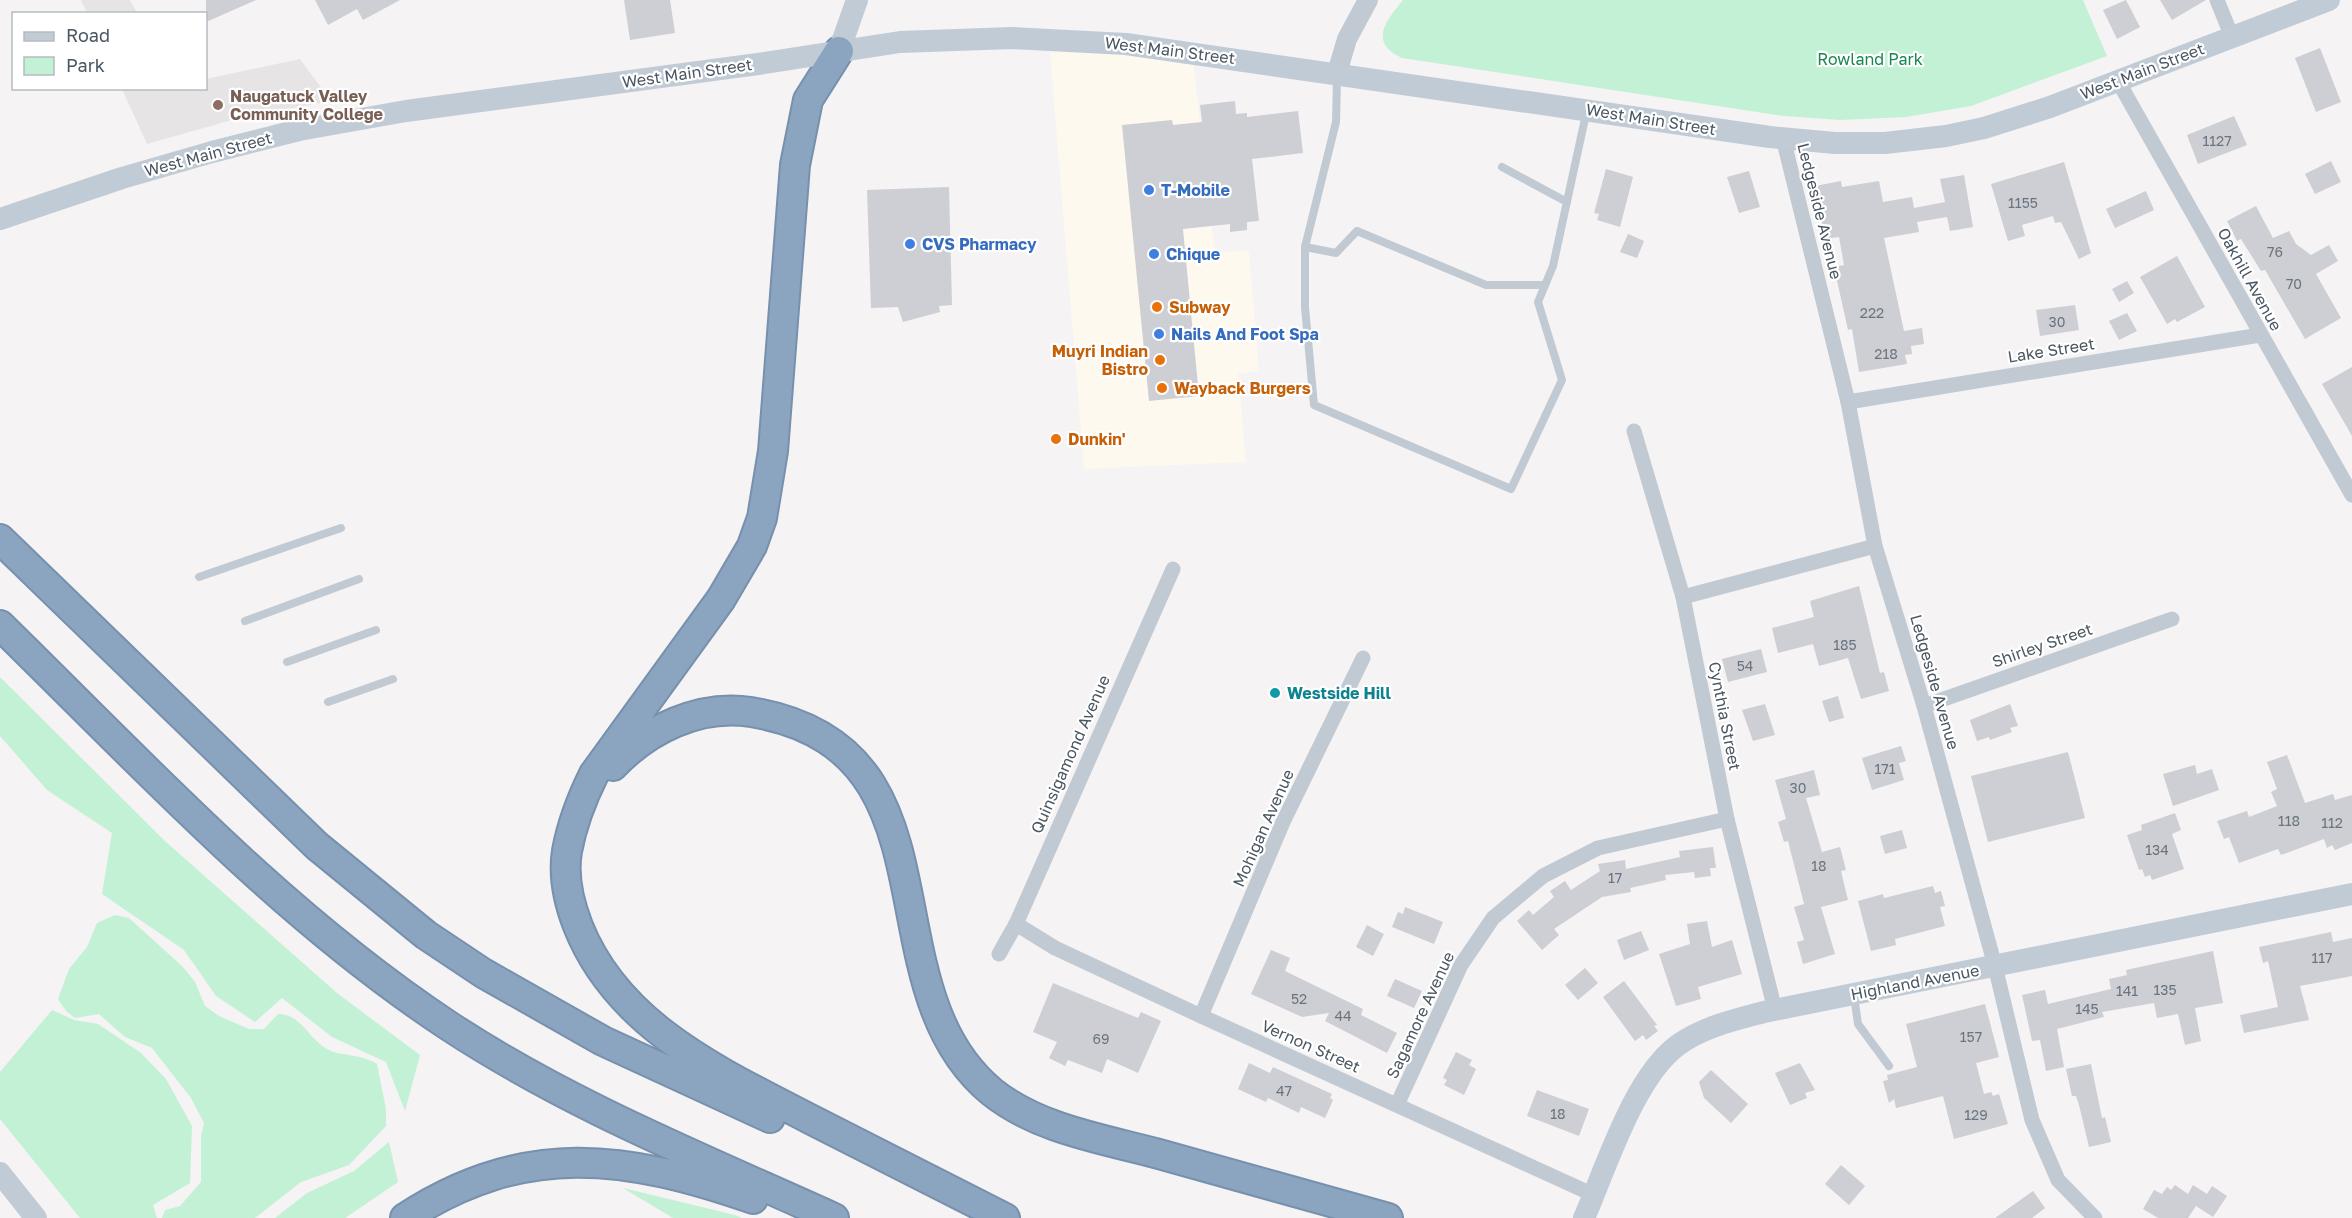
<svg xmlns="http://www.w3.org/2000/svg" width="2352" height="1218" font-family="'Golos Text',sans-serif">
<rect width="100%" height="100%" fill="#f5f3f3"/>
<!-- commercial -->
<path fill="#fdf9ef" d="M1049 40 1192 51 1215 252 1249 251 1259 371 1238 374 1246 462 1084 469Z"/>
<!-- education -->
<g fill="#e6e4e5">
<path d="M81 0H130L137 13H87Z"/>
<path d="M300 59 331 101 239 118 147 144 122 89 206 88V79Z"/>
</g>
<!-- green -->
<g fill="#c3f1d5">
<path d="M1403 0H2083L2107 56 1971 106 1906 117 1840 120 1784 116 1402 58C1368 42 1386 21 1403 0Z"/>
<path d="M0 677 166 842 337 993 420 1055 405 1111 386 1062 332 1037 282 998 255 1022 216 996 184 950 102 894 112 833 47 790 0 736Z"/>
<path d="M115 915 129 918 183 967 195 982 205 1006 219 1016 249 1029H264L278 1014C301 1014 308 1038 327 1049 341 1057 360 1053 377 1064L386 1109V1126L349 1165 301 1182 255 1218H162L165 1210 180 1206 201 1182V1136L204 1123 191 1098 152 1048 125 1037 99 1014 75 1018 66 1011 58 999 69 969 87 947 97 923Z"/>
<path d="M52 1010 74 1020 98 1024 141 1053 166 1079 192 1126 190 1183 153 1205 157 1218H80L0 1119V1072Z"/>
<path d="M389 1142 398 1182 345 1218H275L307 1193 354 1171Z"/>
<path d="M623 1188 735 1215 742 1218H673Z"/>
</g>
<!-- building -->
<g fill="#cdcfd5">
<path d="M206 0H256L206 22Z"/>
<path d="M315 0H400L363 20 357 9 328 25Z"/>
<path d="M624 0H670L675 33 630 40Z"/>
<path d="M2126 0 2140 27 2117 39 2103 10Z"/>
<path d="M2160 0H2206L2172 20Z"/>
<path d="M2320 48 2341 102 2316 112 2295 58Z"/>
<path d="M1235 101 1236 114 1247 113V117L1298 111 1303 153 1252 159 1259 221 1247 222V230L1230 232V224L1183 229 1199 396 1149 401 1122 125 1172 120 1173 125 1202 122 1200 105Z"/>
<path d="M2234 116 2247 145 2198 164 2187 135Z"/>
<path d="M2331 161 2341 182 2315 194 2305 174Z"/>
<path d="M2064 162 2091 253 2079 259 2061 222 2055 223 2053 216 2022 225 2025 236 2008 241 1991 184Z"/>
<path d="M1606 169 1633 177 1620 227 1597 220 1599 214 1594 213Z"/>
<path d="M1749 171 1760 207 1739 213 1727 177Z"/>
<path d="M1964 175 1973 227 1950 231 1947 217 1917 222 1919 232 1884 238 1904 331 1922 328 1924 344 1911 346 1912 354 1905 355 1907 364 1859 372 1852 329 1848 330 1834 267 1844 265 1839 237 1825 239 1815 186 1841 181 1842 187 1879 181 1883 202 1912 197 1914 208 1945 202 1940 179Z"/>
<path d="M949 187 952 305 939 306 940 312 903 322 898 307 871 308 867 190Z"/>
<path d="M2146 191 2154 210 2115 228 2106 209Z"/>
<path d="M2256 206 2273 238 2289 231 2296 244 2311 255 2329 245 2338 261 2316 274 2341 318 2305 339 2265 270 2261 271 2241 239 2237 241 2227 221Z"/>
<path d="M1628 234 1644 241 1637 258 1620 252Z"/>
<path d="M2177 256 2205 307 2177 322 2175 319 2167 324 2140 277Z"/>
<path d="M2127 281 2134 293 2119 302 2112 289Z"/>
<path d="M2075 305 2079 330 2040 336 2036 310Z"/>
<path d="M2127 313 2137 331 2119 340 2109 321Z"/>
<path d="M2352 367V436L2322 384Z"/>
<path d="M1859 586 1880 673 1884 672 1889 691 1861 699 1848 658 1819 666 1813 644 1778 653 1772 628 1814 617 1810 601Z"/>
<path d="M1761 649 1767 672 1728 682 1722 659Z"/>
<path d="M1838 696 1844 718 1829 722 1822 701Z"/>
<path d="M1765 704 1775 735 1753 741 1742 710Z"/>
<path d="M2010 704 2018 726 2010 728 2012 732 1990 740 1989 737 1977 741 1970 720Z"/>
<path d="M1901 746 1906 761 1899 763 1904 780 1872 790 1862 758Z"/>
<path d="M2068 752 2085 818 1988 842 1971 776Z"/>
<path d="M2287 755 2305 803 2333 794 2335 800 2352 795V843L2335 850 2332 845 2327 848 2324 839 2281 855 2278 849 2239 863 2229 837 2224 839 2217 821 2247 811 2249 817 2277 806 2271 792 2277 789 2267 762Z"/>
<path d="M2195 765 2197 774 2212 769 2219 790 2173 806 2163 774Z"/>
<path d="M1814 770 1820 795 1806 798 1822 852 1840 847 1846 870 1841 871 1848 900 1821 907 1835 954 1803 964 1797 942 1804 940 1794 907 1804 904 1788 841 1784 842 1778 822 1786 819 1775 780Z"/>
<path d="M2175 813 2181 830 2172 834 2184 869 2152 880 2150 875 2145 877 2142 869 2139 870 2127 835 2142 830 2141 825Z"/>
<path d="M1902 830 1907 848 1885 854 1880 836Z"/>
<path d="M1713 847 1716 868H1710L1711 876 1695 878 1694 872 1665 875 1666 880 1630 888 1631 892 1602 897 1554 929 1559 935 1542 950 1517 921 1529 910 1533 915 1554 897 1550 891 1565 881 1571 890 1600 871 1598 864 1625 860 1626 869 1680 857 1679 851Z"/>
<path d="M1933 886 1935 893 1941 891 1945 906 1940 907 1945 926 1895 939 1896 945 1871 951 1858 901 1883 894 1884 898Z"/>
<path d="M1405 907 1443 922 1434 944 1392 927 1398 912 1403 914Z"/>
<path d="M1707 921 1712 947 1732 940 1742 974 1698 987 1701 999 1676 1006 1659 954 1690 944 1687 924Z"/>
<path d="M1367 925 1384 934 1373 956 1356 947Z"/>
<path d="M1641 931 1649 950 1624 960 1617 940Z"/>
<path d="M2331 932 2333 942 2352 938V976L2300 986 2309 1020 2244 1033 2240 1015 2278 1007 2268 961 2263 963 2259 947Z"/>
<path d="M1271 950 1290 958 1285 971 1363 1009 1361 1015 1397 1033 1387 1053 1325 1021 1329 1013 1302 1017 1251 994Z"/>
<path d="M2213 951 2223 1003 2195 1008 2201 1041 2185 1045 2178 1014 2157 1018 2154 1003 2102 1012 2104 1017 2057 1029 2064 1067 2046 1071 2040 1040 2032 1041 2022 995 2045 990 2048 1004 2111 989 2109 979 2127 975 2126 970Z"/>
<path d="M1585 968 1598 983 1578 1000 1565 985Z"/>
<path d="M1395 979 1422 991 1414 1008 1387 996Z"/>
<path d="M1624 981 1657 1025 1654 1026 1658 1031 1646 1040 1643 1035 1635 1041 1603 997Z"/>
<path d="M1053 983 1138 1018 1141 1012 1161 1021 1138 1073 1107 1059 1102 1073 1068 1060 1065 1066 1049 1058 1057 1042 1033 1032Z"/>
<path d="M1985 1004 1999 1057 1976 1063 1984 1094 1991 1092 1993 1096 1999 1094 2008 1124 1954 1139 1943 1096 1896 1108 1894 1099 1889 1103 1883 1081 1888 1080 1887 1075 1917 1067 1906 1024Z"/>
<path d="M1456 1052 1472 1060 1469 1065 1476 1069 1464 1095 1444 1085 1447 1080 1443 1078Z"/>
<path d="M1249 1063 1270 1073 1273 1067 1332 1094 1330 1098 1333 1100 1325 1118 1301 1107 1299 1113 1268 1098 1266 1102 1238 1089Z"/>
<path d="M1800 1063 1815 1090 1805 1093 1807 1098 1790 1105 1775 1073Z"/>
<path d="M2091 1064 2102 1118 2105 1117 2111 1142 2089 1147 2079 1105 2076 1096H2072L2066 1069Z"/>
<path d="M1711 1070 1748 1104 1731 1123 1704 1098 1699 1082Z"/>
<path d="M1537 1090 1589 1109 1579 1136 1527 1116Z"/>
<path d="M1841 1165 1865 1186 1849 1205 1825 1184Z"/>
<path d="M2175 1185 2188 1194 2193 1185 2207 1194 2212 1186 2227 1196 2213 1217 2196 1206 2188 1218H2158L2143 1209 2154 1190 2162 1194 2167 1187 2171 1190Z"/>
<path d="M2033 1191 2045 1208 2032 1218H1995Z"/>
</g>
<g fill="none" stroke-linecap="round" stroke-linejoin="round">
<!-- motorway casing -->
<g stroke="#7690ad" stroke-width="32">
<g id="motorway">
<path d="M839 51 808 100 795 165 773 451 762 518 752 546 721 599 594 774C582 798 572 824 567 851 563 875 569 903 578 926 618 1027 720 1072 810 1119 875 1152 940 1185 1005 1218"/>
<path d="M0 539 317 846 426 935 483 973 603 1041 770 1118"/>
<path d="M0 625C143 765 281 915 449 1026 569 1105 704 1159 834 1218"/>
<path d="M613 766C648 729 699 704 751 712 968 748 861 984 992 1092 1038 1129 1103 1139 1159 1154 1235 1175 1312 1197 1388 1218"/>
<path d="M405 1218C524 1140 626 1155 753 1199"/>
</g>
</g>
<!-- service -->
<g stroke="#c1cad2" stroke-width="8">
<path d="M1337 77 1336 122 1305 247V307L1314 405 1511 489 1562 380 1538 302 1553 266 1586 114"/>
<path d="M1502 167 1567 202"/>
<path d="M1305 247 1336 253 1357 231 1486 285H1545"/>
<path d="M199 577 341 528"/>
<path d="M245 621 359 579"/>
<path d="M287 662 376 630"/>
<path d="M328 702 393 679"/>
<path d="M1854 996 1858 1024 1889 1066"/>
</g>
<!-- minor -->
<g stroke="#c1cad2" stroke-width="15">
<path d="M2217 0 2232 37"/>
<path d="M2118 81 2352 495"/>
<path d="M1783 138 1848 402 1875 546 1924 706 1995 966 2032 1120 2058 1180 2095 1218"/>
<path d="M1848 402 2260 335"/>
<path d="M1634 431 1683 597 1727 819 1775 1010"/>
<path d="M1683 597 1875 546"/>
<path d="M1924 706 2172 619"/>
<path d="M1016 924 1055 948 1201 1016 1594 1195"/>
<path d="M999 954 1016 924 1173 569"/>
<path d="M1201 1016 1283 822 1363 658"/>
<path d="M1397 1105 1461 965 1493 918 1543 876 1598 848 1727 819"/>
</g>
<!-- tertiary -->
<path stroke="#c1cad2" stroke-width="20" d="M1337 73 1347 39 1368 0"/>
<!-- secondary -->
<g stroke="#c1cbd6" stroke-width="22">
<path d="M839 51 857 0"/>
<path d="M0 219 122 178 212 152 299 130 406 111 758 64 900 42 1012 38 1126 44 1770 137 1835 143H1885L1946 136 1984 128 2050 107 2329 0"/>
<path d="M0 1173 36 1218"/>
<path d="M1584 1218C1606 1168 1634 1077 1678 1045 1703 1027 1734 1020 1764 1012L2352 894"/>
</g>
<!-- motorway -->
<use href="#motorway" stroke="#8ba5c1" stroke-width="28"/>
</g>
<!-- markers -->
<circle fill="#8d6e63" stroke="#fff" stroke-width="2" cx="218" cy="105" r="6"/>
<g fill="#3f7fe0" stroke="#fff" stroke-width="2">
<circle cx="1149" cy="190" r="6"/>
<circle cx="910" cy="244" r="6"/>
<circle cx="1154" cy="254" r="6"/>
<circle cx="1159" cy="334" r="6"/>
</g>
<g fill="#e8710a" stroke="#fff" stroke-width="2">
<circle cx="1157" cy="307" r="6"/>
<circle cx="1160" cy="360" r="6"/>
<circle cx="1162" cy="388" r="6"/>
<circle cx="1056" cy="439" r="6"/>
</g>
<circle fill="#0f9aa8" stroke="#fff" stroke-width="2" cx="1275" cy="693" r="6"/>
<g text-anchor="middle" dominant-baseline="central" stroke-width="4.5" stroke-linejoin="round" paint-order="stroke">
<!-- number labels -->
<g font-size="14" fill="#6b747e">
<text x="2217" y="140">1127</text>
<text x="2023" y="202">1155</text>
<text x="2275" y="251">76</text>
<text x="2294" y="283">70</text>
<text x="1872" y="312">222</text>
<text x="2057" y="321">30</text>
<text x="1886" y="353">218</text>
<text x="1845" y="644">185</text>
<text x="1745" y="665">54</text>
<text x="1885" y="768">171</text>
<text x="1798" y="787">30</text>
<text x="2289" y="820">118</text>
<text x="2332" y="822">112</text>
<text x="2157" y="849">134</text>
<text x="1819" y="865">18</text>
<text x="1615" y="877">17</text>
<text x="2322" y="957">117</text>
<text x="2165" y="989">135</text>
<text x="2127" y="990">141</text>
<text x="1299" y="998">52</text>
<text x="2087" y="1008">145</text>
<text x="1343" y="1015">44</text>
<text x="1971" y="1036">157</text>
<text x="1101" y="1038">69</text>
<text x="1284" y="1090">47</text>
<text x="1558" y="1113">18</text>
<text x="1976" y="1114">129</text>
</g>
<!-- street labels -->
<g font-size="16" fill="#4a5661" stroke="#fff">
<text transform="translate(1170 50) rotate(7)">West Main Street</text>
<text transform="translate(2142 71) rotate(-21)">West Main Street</text>
<text transform="translate(687 73) rotate(-8)">West Main Street</text>
<text transform="translate(1651 119) rotate(9)">West Main Street</text>
<text transform="translate(208 154) rotate(-15)">West Main Street</text>
<text transform="translate(1820 211) rotate(76)">Ledgeside Avenue</text>
<text transform="translate(2250 279) rotate(61)">Oakhill Avenue</text>
<text transform="translate(2051 350) rotate(-9)">Lake Street</text>
<text transform="translate(2042 645) rotate(-19)">Shirley Street</text>
<text transform="translate(1935 682) rotate(74)">Ledgeside Avenue</text>
<text transform="translate(1725 716) rotate(79)">Cynthia Street</text>
<text transform="translate(1070 754) rotate(-66)">Quinsigamond Avenue</text>
<text transform="translate(1263 828) rotate(-66)">Mohigan Avenue</text>
<text transform="translate(1915 982) rotate(-11)">Highland Avenue</text>
<text transform="translate(1420 1015) rotate(-65)">Sagamore Avenue</text>
<text transform="translate(1311 1046) rotate(24)">Vernon Street</text>
</g>
<!-- park labels -->
<g font-size="16" fill="#17864f" stroke="#fff">
<text x="1870" y="59">Rowland Park</text>
</g>
<!-- education labels -->
<g font-size="16" font-weight="bold" fill="#785e54" stroke="#fff" text-anchor="start">
<text x="230" y="96">Naugatuck Valley<tspan x="230" dy="18">Community College</tspan></text>
</g>
<!-- shop labels -->
<g font-size="16" font-weight="bold" fill="#366cbe" stroke="#fff" text-anchor="start">
<text x="1161" y="190">T-Mobile</text>
<text x="922" y="244">CVS Pharmacy</text>
<text x="1166" y="254">Chique</text>
<text x="1171" y="334">Nails And Foot Spa</text>
</g>
<!-- food labels -->
<g font-size="16" font-weight="bold" fill="#c56008" stroke="#fff" text-anchor="start">
<text x="1169" y="307">Subway</text>
<text x="1148" y="351" text-anchor="end">Muyri Indian<tspan x="1148" dy="18">Bistro</tspan></text>
<text x="1174" y="388">Wayback Burgers</text>
<text x="1068" y="439">Dunkin'</text>
</g>
<!-- culture labels -->
<g font-size="16" font-weight="bold" fill="#0d838f" stroke="#fff" text-anchor="start">
<text x="1287" y="693">Westside Hill</text>
</g>
</g>
<!-- legend -->
<rect x="12" y="12" width="195" height="78" fill="#ffffff" stroke="#b7bbc0" stroke-width="1.5"/>
<rect x="24" y="32" width="30" height="9" fill="#c1cbd6" stroke="#b7bbc0" stroke-width="1.5"/>
<text x="66" y="42" font-size="18" fill="#4a5661">Road</text>
<rect x="24" y="57" width="30" height="18" fill="#c3f1d5" stroke="#b7bbc0" stroke-width="1.5"/>
<text x="66" y="72" font-size="18" fill="#4a5661">Park</text>
</svg>
